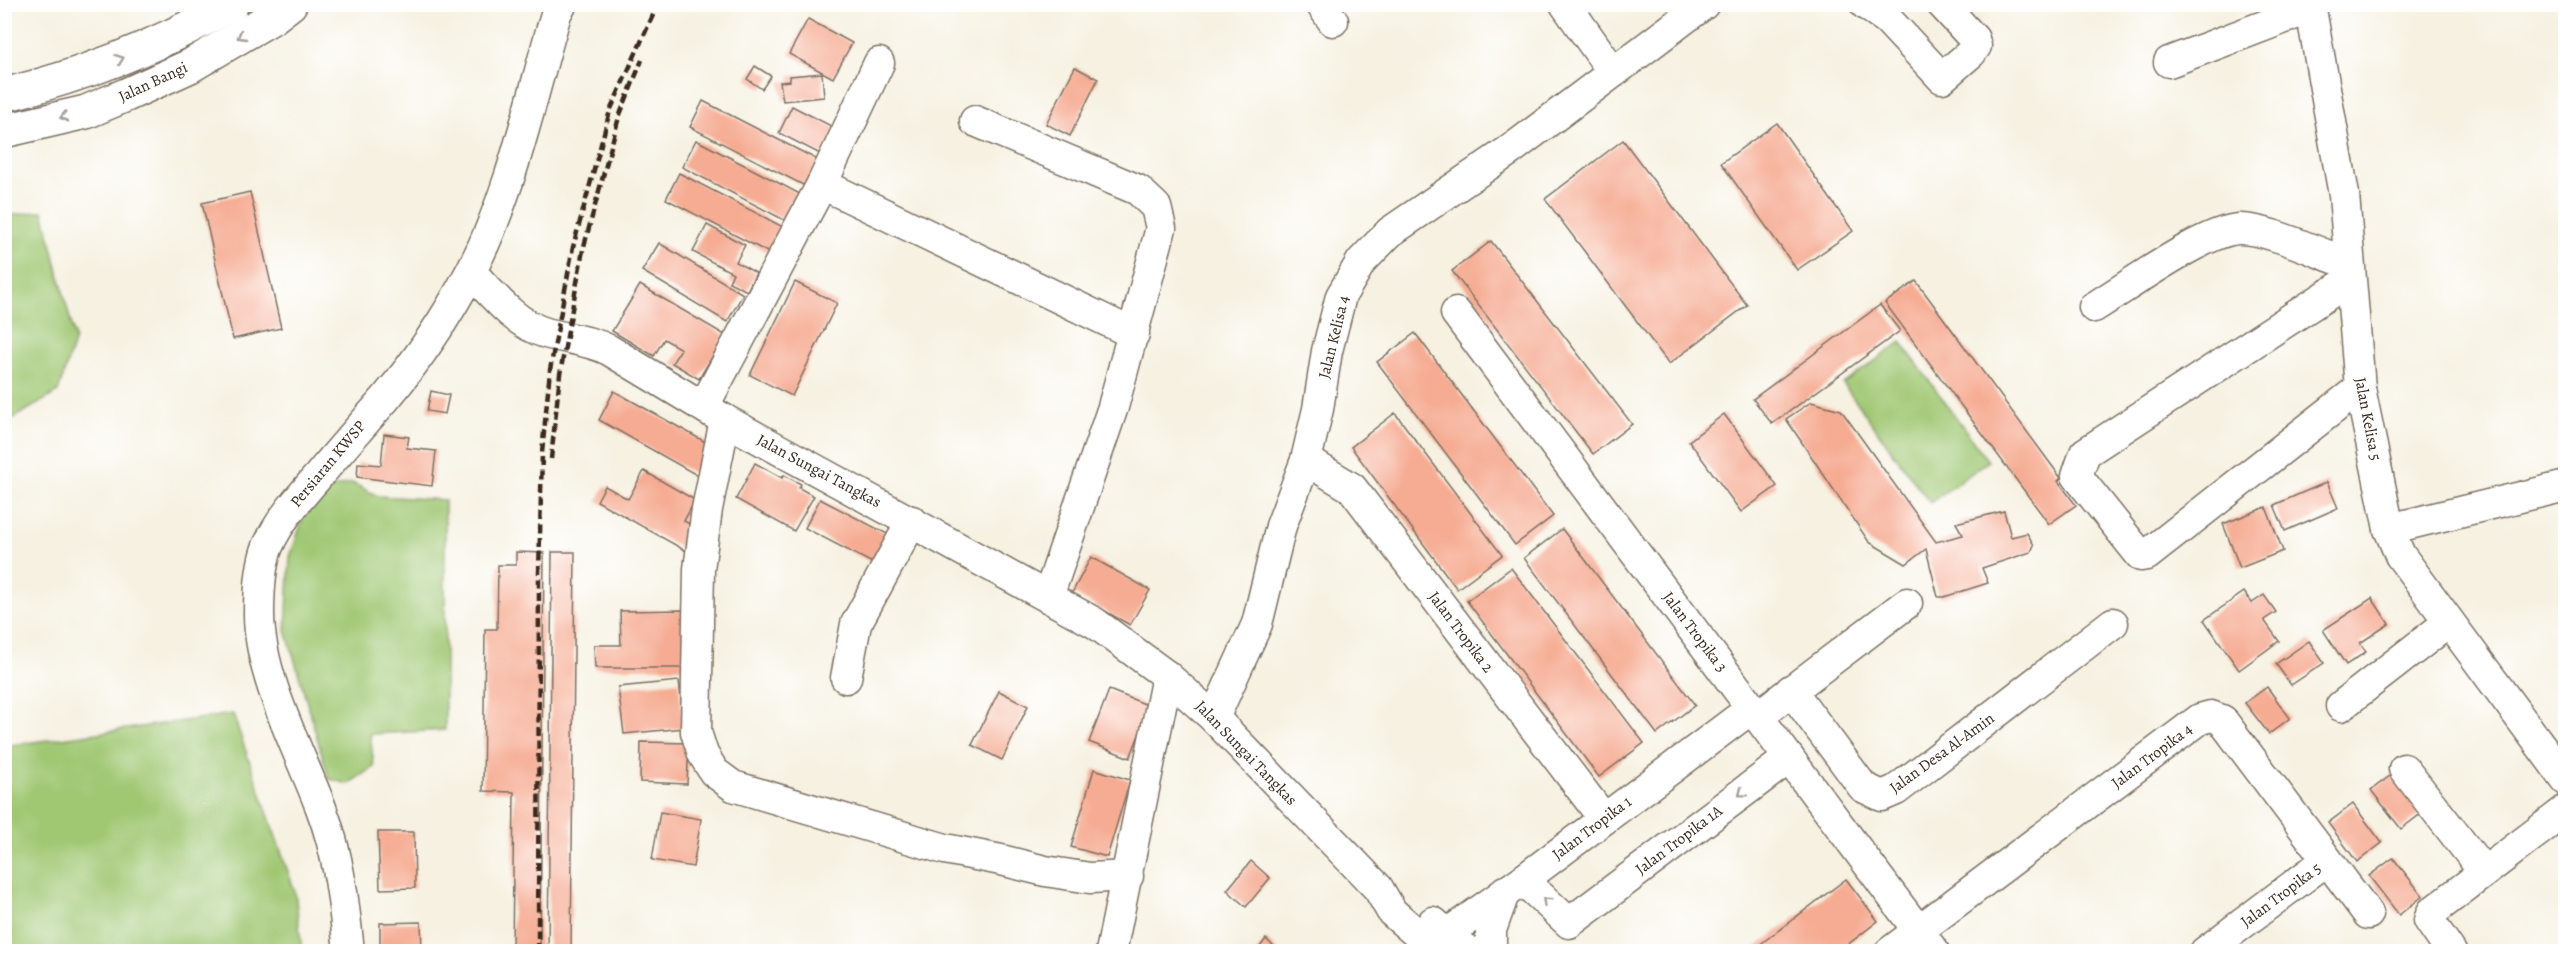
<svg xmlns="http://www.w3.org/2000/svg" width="2570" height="956" font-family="Alegreya,serif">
<rect width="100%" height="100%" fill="#fff"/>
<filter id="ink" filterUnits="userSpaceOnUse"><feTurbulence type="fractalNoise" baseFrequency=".0167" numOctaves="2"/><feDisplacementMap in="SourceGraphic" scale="12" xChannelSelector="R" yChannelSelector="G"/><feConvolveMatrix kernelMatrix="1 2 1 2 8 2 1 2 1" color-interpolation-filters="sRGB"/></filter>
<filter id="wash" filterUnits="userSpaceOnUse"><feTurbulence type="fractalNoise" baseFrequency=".008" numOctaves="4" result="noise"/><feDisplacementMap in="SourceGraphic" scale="24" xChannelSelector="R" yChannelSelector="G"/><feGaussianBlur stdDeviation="1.35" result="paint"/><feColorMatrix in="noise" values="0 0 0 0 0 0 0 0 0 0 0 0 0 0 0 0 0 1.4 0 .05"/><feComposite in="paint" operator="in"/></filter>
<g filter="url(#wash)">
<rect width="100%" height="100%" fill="#f6f1e1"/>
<!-- green -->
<g fill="#a0c873" stroke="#6e7948" stroke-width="1.5">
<path d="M43 211 75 339 58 392 5 423V216Z"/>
<path d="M1901 342 1988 461 1930 503 1843 384Z"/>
<path d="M352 483 378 496 445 500V730L370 734 374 767 348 784 329 779 286 630 290 557 303 518 325 490Z"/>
<path d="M233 714 295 892 302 951H5V746Z"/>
</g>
<g id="blocks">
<!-- building -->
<g fill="#f6ac93">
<path d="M808 19 852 43 833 78 789 54Z"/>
<path d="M755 66 771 76 762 89 747 79Z"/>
<path d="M1075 67 1098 79 1070 136 1046 124Z"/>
<path d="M822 73 824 97 783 101 780 82 790 81V76Z"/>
<path d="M703 101 822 162 809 188 690 127Z"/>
<path d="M792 106 837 129 824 156 779 133Z"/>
<path d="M1777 123 1853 231 1797 270 1721 163Z"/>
<path d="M696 140 800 194 786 221 682 167Z"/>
<path d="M1623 140 1747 305 1669 364 1545 199Z"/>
<path d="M679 173 783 227 769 253 666 199Z"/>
<path d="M250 192 281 328 233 339 202 203Z"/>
<path d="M707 225 745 245 736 262 756 273 747 291 729 282 733 273 693 252Z"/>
<path d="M1491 241 1632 424 1593 454 1452 271Z"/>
<path d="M659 243 743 294 727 322 642 271Z"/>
<path d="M1916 281 2061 478 2058 481 2076 505 2049 524 1885 303Z"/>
<path d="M795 282 837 303 792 396 750 375Z"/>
<path d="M640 285 725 335 699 379 672 363 681 349 664 339 654 356 612 331Z"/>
<path d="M1880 305 1900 331 1772 424 1753 399Z"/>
<path d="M1415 333 1553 516 1515 545 1377 362Z"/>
<path d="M431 391 449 395 445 414 427 411Z"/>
<path d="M614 391 718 449 702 478 599 420Z"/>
<path d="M1811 402 1841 410 1936 542 1963 535 1956 523 2004 511 2011 537 2027 533 2034 545 2031 552 1982 568 1988 583 1944 597H1938L1926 549 1906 564 1869 542 1786 419Z"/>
<path d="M1395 413 1502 555 1457 589 1351 447Z"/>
<path d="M1724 414 1777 486 1741 512 1689 441Z"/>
<path d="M384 434 409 437 407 448 436 451 432 486 357 477 358 463 381 465Z"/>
<path d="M755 463 782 478 784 475 801 484 799 488 814 496 794 531 736 499Z"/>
<path d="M644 471 695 500 684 521 698 529 686 551 597 501 605 486 628 499Z"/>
<path d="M2327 482 2338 508 2285 531 2274 505Z"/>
<path d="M820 499 895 538 880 567 805 528Z"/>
<path d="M2266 507 2283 551 2240 568 2223 524Z"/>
<path d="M1562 529 1695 705 1657 734 1524 558Z"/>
<path d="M516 552 544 553 540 952H512L514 792 483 791 485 629H497L498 565H516Z"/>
<path d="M552 552H575L571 952H548Z"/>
<path d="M1091 557 1150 590 1130 625 1072 593Z"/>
<path d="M1511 568 1644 743 1599 777 1467 601Z"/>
<path d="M2244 592 2252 603 2264 595 2276 612 2264 620 2279 641 2239 670 2204 620Z"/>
<path d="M2372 598 2389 624 2360 643 2366 652 2346 665 2323 630Z"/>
<path d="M686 610 687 668H595L594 645H621L620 611Z"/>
<path d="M2309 641 2324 663 2291 685 2276 664Z"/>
<path d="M679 681 684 728 624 734 618 687Z"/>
<path d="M2267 687 2290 718 2269 734 2245 703Z"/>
<path d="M1109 690 1150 706 1130 758 1089 742Z"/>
<path d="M999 691 1028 706 1002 760 972 745Z"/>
<path d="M641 742 689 743 687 784 640 782Z"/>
<path d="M1094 769 1130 780 1107 857 1071 847Z"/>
<path d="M2398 770 2427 809 2401 829 2371 790Z"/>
<path d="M2353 804 2382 843 2357 862 2328 823Z"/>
<path d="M660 812 701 819 693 867 652 860Z"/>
<path d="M378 832H414L415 888 380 889Z"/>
<path d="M2393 858 2423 896 2399 915 2369 876Z"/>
<path d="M1251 861 1270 878 1246 907 1227 890Z"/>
<path d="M1846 879 1878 921 1838 952H1750Z"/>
<path d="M421 922 422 952H380V923Z"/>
<path d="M1266 939 1279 952H1256Z"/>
</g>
</g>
</g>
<g filter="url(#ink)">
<use href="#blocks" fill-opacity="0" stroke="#7c7062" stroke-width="1.5"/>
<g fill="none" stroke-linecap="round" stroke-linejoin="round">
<!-- minor casing -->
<g stroke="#7c7062" stroke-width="33">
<g id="minor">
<path d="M1321 4 1333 21"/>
<path d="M1565 4 1613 72"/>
<path d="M1865 4 1887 19 1942 78 1971 53 1976 46 1974 39 1942 4"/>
<path d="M2310 4 2344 195 2360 388 2389 529 2400 555 2566 780"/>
<path d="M2169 62 2311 8"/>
<path d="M975 121 1138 190 1156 207 1161 228 1113 407 1048 597"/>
<path d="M822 184 1134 334"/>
<path d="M471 272C493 295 515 324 546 333 568 339 589 340 609 350L725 420 1095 623 1167 676 1214 718 1378 888 1392 912 1438 952"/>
<path d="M2350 280 2085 453 2077 476 2141 556 2147 555 2360 388"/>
<path d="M2094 307C2126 288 2205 230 2239 229 2267 228 2320 254 2348 263"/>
<path d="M1456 313 1934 952"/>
<path d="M704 406 822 184 879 63"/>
<path d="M725 420 707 509 699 569 696 732 703 754 714 772 733 786 945 849 1001 860 1045 871 1090 878 1128 876"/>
<path d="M1306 460 1352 488 1604 819"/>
<path d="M2389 529 2566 486"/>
<path d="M846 678 856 624 912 521"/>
<path d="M1791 690 1863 787 1882 796 1896 790 2113 623"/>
<path d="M2341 706 2449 622"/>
<path d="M1758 716 1907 603"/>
<path d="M1214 718 1257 624 1281 526 1306 460 1318 409 1327 351 1341 296 1361 262 1390 232 1513 148 1704 4"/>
<path d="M2404 769 2484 872"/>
<path d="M1523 880 1569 923 1789 758"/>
<path d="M1433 922 1469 952"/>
<path d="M1430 946 1523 880 1752 708"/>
<path d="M349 952C344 902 339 855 321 808 299 750 259 676 259 614 259 594 260 565 268 546 280 519 300 497 320 474 341 449 363 424 385 399 417 361 447 317 470 273 513 192 532 92 559 4"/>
<path d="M1111 952 1167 676"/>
<path d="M1491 952V930L1505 891"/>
<path d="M1890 952 2200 719 2211 716 2222 720 2368 914"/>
<path d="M2205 952 2327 860"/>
<path d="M2451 952 2429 920 2432 912 2566 810"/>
</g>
</g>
<!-- major casing -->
<g stroke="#7c7062" stroke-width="36">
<g id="major">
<path d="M559 6V4"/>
<path d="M4 95C86 75 159 46 232 4"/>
<path d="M4 131 86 112 126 95 190 66 273 17 290 4"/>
</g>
</g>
<!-- minor -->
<use href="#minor" stroke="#fff" stroke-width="30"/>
<!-- major -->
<use href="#major" stroke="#fff" stroke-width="33"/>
<!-- rail -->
<g stroke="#3b2a1e" stroke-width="4.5" stroke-dasharray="9 4.5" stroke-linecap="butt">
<path d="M551 459 560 374 583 250 619 117 642 60"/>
<path d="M538 952 539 574 542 453 550 370 573 247 610 111 658 4"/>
</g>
</g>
<!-- one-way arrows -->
<defs><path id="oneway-chevron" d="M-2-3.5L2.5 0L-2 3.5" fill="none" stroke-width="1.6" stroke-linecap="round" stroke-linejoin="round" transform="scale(1.5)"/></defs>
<g stroke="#a79f9a">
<use href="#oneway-chevron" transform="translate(241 36) rotate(150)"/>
<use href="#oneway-chevron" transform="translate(120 59) rotate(-21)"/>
<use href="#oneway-chevron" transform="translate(64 117) rotate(167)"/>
<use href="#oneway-chevron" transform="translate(1742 793) rotate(143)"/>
<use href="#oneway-chevron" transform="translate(1546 901) rotate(-137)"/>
</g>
</g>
<g text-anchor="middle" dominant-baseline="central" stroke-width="4.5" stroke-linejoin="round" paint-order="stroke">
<!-- street labels -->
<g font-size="16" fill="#3b2a1e" stroke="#fff">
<text transform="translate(153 82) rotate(-25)">Jalan Bangi</text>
<text transform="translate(1334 337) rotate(-76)">Jalan Kelisa 4</text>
<text transform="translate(2368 419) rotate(79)">Jalan Kelisa 5</text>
<text transform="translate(328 464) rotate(-50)">Persiaran KWSP</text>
<text transform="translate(819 471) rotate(28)">Jalan Sungai Tangkas</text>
<text transform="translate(1461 632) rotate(53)">Jalan Tropika 2</text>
<text transform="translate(1695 632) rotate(53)">Jalan Tropika 3</text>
<text transform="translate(1246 753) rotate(46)">Jalan Sungai Tangkas</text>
<text transform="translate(1942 753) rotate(-36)">Jalan Desa Al-Amin</text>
<text transform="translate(2152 756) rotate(-37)">Jalan Tropika 4</text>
<text transform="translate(1592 828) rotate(-37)">Jalan Tropika 1</text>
<text transform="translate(1679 840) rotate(-37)">Jalan Tropika 1A</text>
<text transform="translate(2281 895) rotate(-37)">Jalan Tropika 5</text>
</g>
</g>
<!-- margin -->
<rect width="2570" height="956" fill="none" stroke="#fff" stroke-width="24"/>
</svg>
